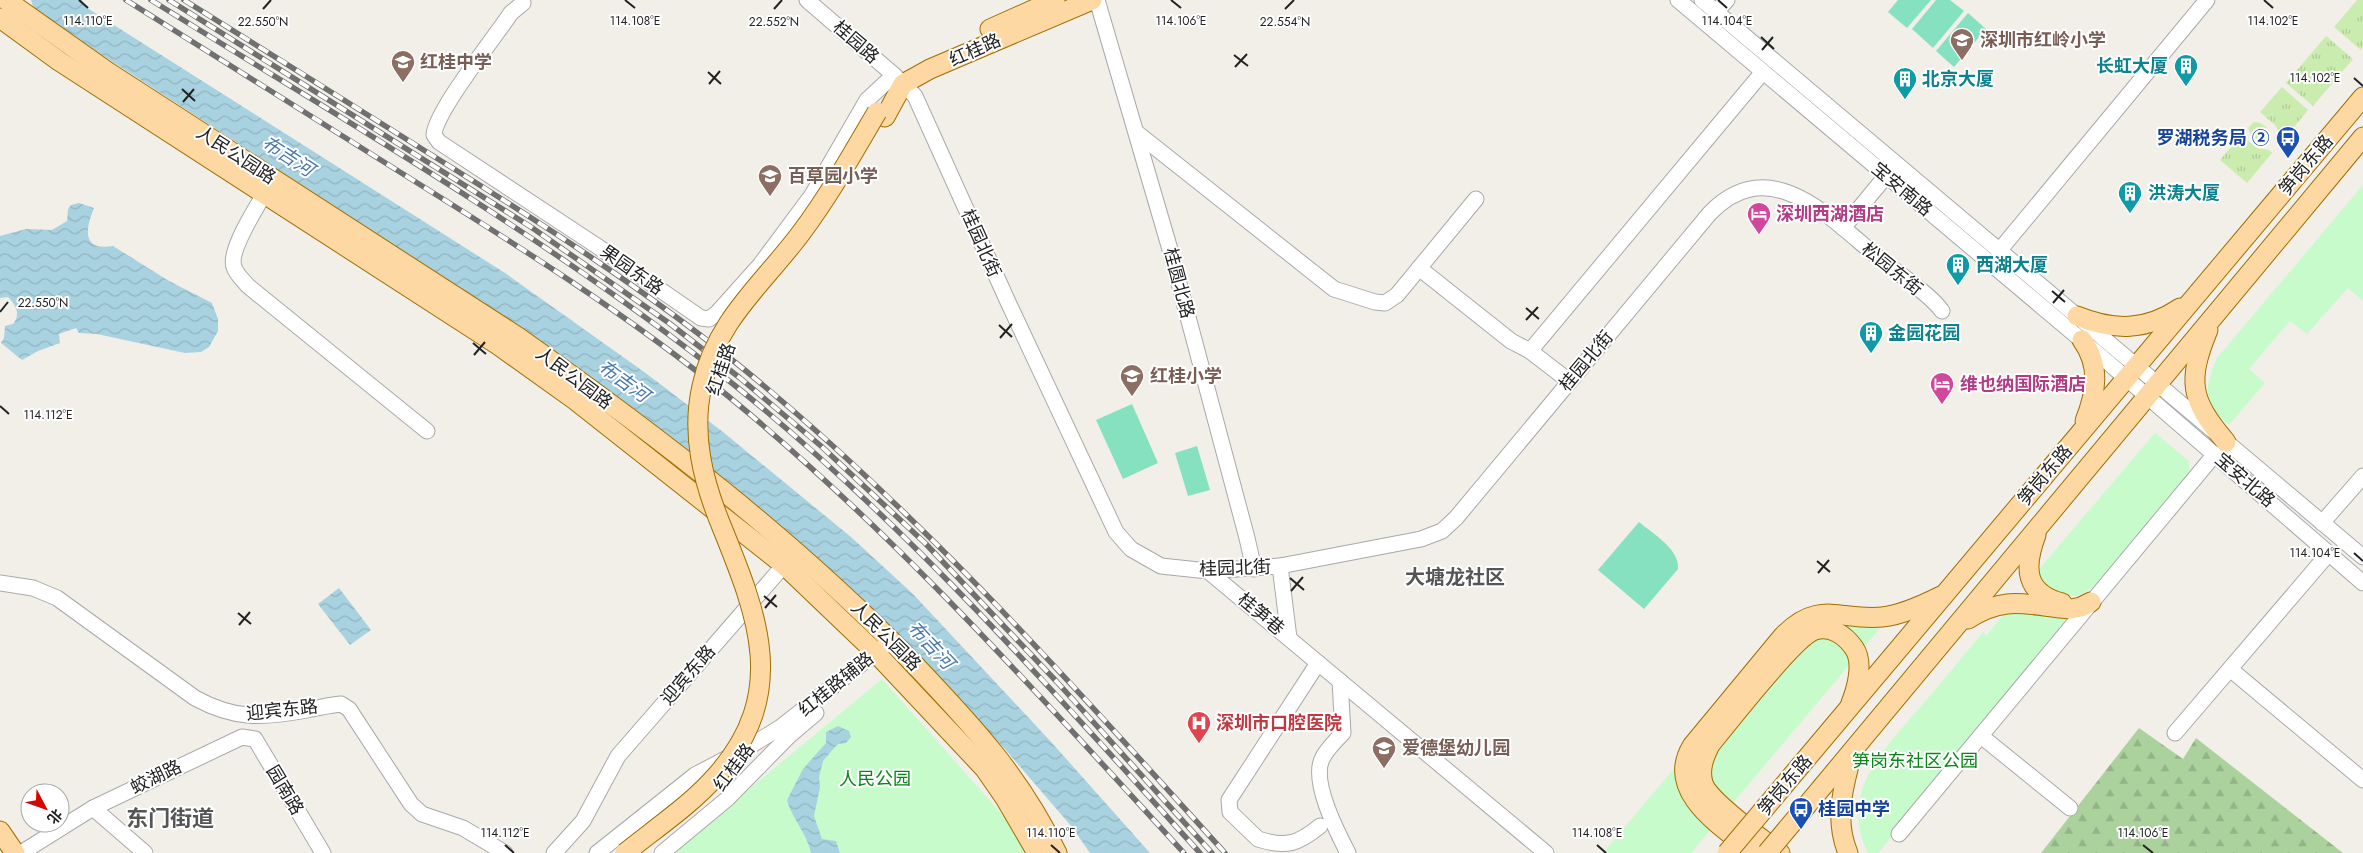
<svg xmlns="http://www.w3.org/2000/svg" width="2363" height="853" font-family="Jost,'Noto Sans SC',sans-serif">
<defs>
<pattern id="grass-tufts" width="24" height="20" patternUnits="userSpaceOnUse" patternTransform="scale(1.25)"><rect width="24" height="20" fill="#cbecaf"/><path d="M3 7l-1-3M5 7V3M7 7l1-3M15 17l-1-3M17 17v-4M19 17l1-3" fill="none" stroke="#aeca96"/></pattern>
<pattern id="forest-firs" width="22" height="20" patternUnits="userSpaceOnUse" patternTransform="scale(1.25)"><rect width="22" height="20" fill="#abd29d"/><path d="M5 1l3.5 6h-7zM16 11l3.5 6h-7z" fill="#93b487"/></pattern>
<pattern id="water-waves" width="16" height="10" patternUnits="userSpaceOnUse" patternTransform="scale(1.25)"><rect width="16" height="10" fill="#a9d2e0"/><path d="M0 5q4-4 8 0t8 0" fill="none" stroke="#91b4c0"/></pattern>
</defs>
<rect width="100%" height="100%" fill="#f2efe9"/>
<!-- grass -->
<g fill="url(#grass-tufts)">
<path d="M2357 0H2363V47L2361 50 2334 27Z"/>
<path d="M2326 36 2353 59 2313 106 2286 83Z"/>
<path d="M2282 87 2308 110 2283 140 2280 137 2276 126 2260 112Z"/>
<path d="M2254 122C2262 122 2266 126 2270 133L2267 141 2262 142 2252 136 2248 128Z"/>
<path d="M2241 135 2257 148 2269 150 2272 153 2247 183 2220 160Z"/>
</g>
<!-- forest -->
<path fill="url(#forest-firs)" d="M2139 728 2183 759 2196 738 2343 853H2041Z"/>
<!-- park -->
<g fill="#c7fbcc">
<path d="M2363 185V301L2348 288 2307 334 2290 321 2249 369 2265 383 2229 425C2202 402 2204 389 2217 358Z"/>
<path d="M2155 433 2189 461V473L2101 580C2093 587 2085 595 2074 596 2059 599 2034 584 2040 568Z"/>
<path d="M2008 609 2056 615 2066 619 2065 624 1878 853H1868C1858 833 1856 815 1861 794 1869 762 1896 736 1916 712 1939 685 1961 659 1983 632L1987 635Z"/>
<path d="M1887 620 1691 853H1603L1794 626Z"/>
<path d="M882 679 1024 839 1029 853H672Z"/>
</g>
<!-- pitch -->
<g fill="#86e1c1">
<path d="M1898 0H1931L1907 28 1888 12Z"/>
<path d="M1936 0H1950L1964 11 1933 48 1912 29Z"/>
<path d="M1968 13 1986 29 1954 67 1936 51Z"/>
<path d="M1132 404 1158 463 1123 479 1096 420Z"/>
<path d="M1197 446 1210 490 1188 496 1175 453Z"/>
<path d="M1639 522C1653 534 1680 549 1678 569L1644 609 1598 570Z"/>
</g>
<!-- water -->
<g fill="url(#water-waves)">
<path d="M31 0H82L86 7 95 13 505 273 647 374 723 432 851 537 913 594 1053 744 1150 853H1090L1072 827 1004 748 871 609 749 501 582 371 408 254 56 25 33 7Z"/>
<path d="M79 203 94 208C85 230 82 251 113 246L169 281 212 303 218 319V331L209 347 201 352 185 353 97 334 79 333 76 328 59 334 60 343 38 351 22 360 1 343 4 338 5 326 13 324C21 314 16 305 8 297L0 298V236L26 229 52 230 67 221 68 209 71 205Z"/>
<path d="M339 588 371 630 350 645 318 604Z"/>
<path d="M838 726 849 731 851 737 846 743 838 744 834 748 823 761 819 777 820 787 814 816 822 839 836 841 840 853H811C807 833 792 819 787 800L803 769 826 743V732Z"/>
</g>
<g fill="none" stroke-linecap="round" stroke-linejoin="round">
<!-- minor casing -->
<g stroke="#a9a9a9" stroke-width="17">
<g id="minor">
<path d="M807 0 894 75 915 96 1008 302 1116 532 1131 549 1161 566 1208 571 1280 566 1421 539 1442 531 1456 518 1710 213C1771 150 1832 220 1881 260 1898 273 1931 295 1942 311"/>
<path d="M1097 0 1169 246 1247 538 1254 569"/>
<path d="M1678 0 2104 359 2363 583"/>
<path d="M1702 0 2363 557"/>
<path d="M523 3 511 13C495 37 435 112 434 135L439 142 597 246 701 318 709 319 717 313 760 265 812 195 867 100 894 75"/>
<path d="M1716 12 1727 0"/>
<path d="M1137 133 1334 289 1375 302 1385 303 1397 295 1476 199"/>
<path d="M264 194C256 209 228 251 234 267 236 274 243 280 248 286L427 431"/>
<path d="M1843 228 1886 176"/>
<path d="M1999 251 2207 0"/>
<path d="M1419 268 1511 341 1530 351 1569 381"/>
<path d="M1530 351 1762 73"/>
<path d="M2322 523 2363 476"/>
<path d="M1280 566 1289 638"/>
<path d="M1208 571 1546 853"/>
<path d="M0 583 33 588 57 598 195 698C235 720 263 718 307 710 319 708 329 705 341 704L349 709 411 804 422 814 463 828 505 853"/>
<path d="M1318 663 1229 800 1230 812 1258 839C1286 848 1298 844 1320 826"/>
<path d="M2230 669 2363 780"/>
<path d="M1340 681 1343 733C1336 740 1328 748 1323 757 1310 779 1337 832 1348 853"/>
<path d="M2175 733 2329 553"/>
<path d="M1981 736 2070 808"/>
<path d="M93 808 145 853"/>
<path d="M1899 834 2215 454"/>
<path d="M21 853 93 808 242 737 255 739 323 853"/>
<path d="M554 853 583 821 618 756 791 557"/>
<path d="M597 853 695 775 750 746 781 727 883 647"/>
<path d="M662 853 727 799 790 735 816 713"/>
</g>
</g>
<!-- major casing -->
<g stroke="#a06f00" stroke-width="21">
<g id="major">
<path d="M6 0 108 72 518 337C658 436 795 541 914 664 972 725 1020 776 1057 853"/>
<path d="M0 18 59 61 498 345 575 400 784 565 875 652 985 769 1005 798 1037 853"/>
<path d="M990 29 1055 0"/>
<path d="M885 117 903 84 930 69 1092 0"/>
<path d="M2077 316C2114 331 2146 331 2180 308"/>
<path d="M2208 330C2187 381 2190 400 2226 442"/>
<path d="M2082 340C2101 366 2096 393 2085 421"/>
<path d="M2036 535C2024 567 2024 593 2062 603"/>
<path d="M1968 619C2006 594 2029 606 2071 609L2081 607 2091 602"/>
<path d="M1801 765 2363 97"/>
<path d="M1823 786 2363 137"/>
<path d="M0 831 15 853"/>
<path d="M1755 853C1723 827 1664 793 1692 746L1783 636C1819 599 1840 621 1882 617 1902 615 1923 605 1941 596"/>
<path d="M1780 853C1763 839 1709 802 1703 783 1699 769 1704 757 1710 745 1726 725 1796 636 1815 630 1830 625 1845 635 1854 648 1864 662 1857 688 1851 703"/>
<path d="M1848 853C1834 820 1843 787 1852 754"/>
</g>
</g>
<!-- minor -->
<use href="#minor" stroke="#fff" stroke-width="15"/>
<!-- major -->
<use href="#major" stroke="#fdd8a2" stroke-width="19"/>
<!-- rail casing -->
<g stroke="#707070" stroke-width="5.5">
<g id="rail">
<path d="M126 0C221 60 316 119 411 179 520 247 628 315 728 396 895 533 1038 694 1184 853"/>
<path d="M151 0C348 123 551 239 733 384 906 523 1051 689 1200 853"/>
<path d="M169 0 531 227 669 323 740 378 821 446 925 543 1057 682 1212 853"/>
<path d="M184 0C269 53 354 106 438 159 544 225 649 292 746 371 922 515 1073 685 1225 853"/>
</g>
</g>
<!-- rail -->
<use href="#rail" stroke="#fff" stroke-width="4" stroke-dasharray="11" stroke-linecap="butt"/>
<!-- major-bridge casing -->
<g stroke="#a06f00" stroke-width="21" stroke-linecap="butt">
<g id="major-bridge">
<path d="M625 853C656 828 691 805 717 775 790 692 757 614 721 525 703 481 691 434 702 386 716 320 763 284 801 233 830 194 853 153 877 112"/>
<path d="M1727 853 1801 765"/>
<path d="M1767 853 1823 786"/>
</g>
</g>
<!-- major-bridge -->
<use href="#major-bridge" stroke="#fdd8a2" stroke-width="19"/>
</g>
<!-- ticks -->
<path fill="none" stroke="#222" stroke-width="2" d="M79 0 88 8M625 0 635 8M1171 0 1181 8M1718 0 1727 8M2264 0 2273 8M263 9 271 0M774 9 782 0M1285 9 1294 0M1761 37 1774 49M1762 50 1773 37M1234 55 1248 66M1235 67 1247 54M708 72 721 84M2354 78 2363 86M709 84 720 71M182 89 195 101M183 102 194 89M2052 291 2065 302M2053 303 2064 290M1526 308 1539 319M0 312 8 302M1526 320 1538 307M999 325 1012 337M1000 338 1012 324M473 343 486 354M474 355 485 342M0 406 9 414M2354 553 2363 561M1817 561 1830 572M1818 573 1829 560M1290 578 1304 590M1291 591 1303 577M764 596 777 607M765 608 776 595M238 613 251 624M239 625 250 612M505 845 514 853M1051 845 1060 853M1597 845 1606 853M2143 845 2153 853"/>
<!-- icons -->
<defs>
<g id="school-pin" transform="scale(1.25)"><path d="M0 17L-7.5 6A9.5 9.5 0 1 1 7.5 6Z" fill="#8d6e63" stroke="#fff"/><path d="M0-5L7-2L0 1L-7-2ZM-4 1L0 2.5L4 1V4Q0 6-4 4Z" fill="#fff"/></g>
<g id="building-pin" transform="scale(1.25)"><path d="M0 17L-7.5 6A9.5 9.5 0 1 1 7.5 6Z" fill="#0f9aa8" stroke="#fff"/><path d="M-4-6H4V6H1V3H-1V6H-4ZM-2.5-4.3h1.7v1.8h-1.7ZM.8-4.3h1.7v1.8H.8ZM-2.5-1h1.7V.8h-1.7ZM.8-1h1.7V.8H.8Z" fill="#fff"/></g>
<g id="bus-pin" transform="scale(1.25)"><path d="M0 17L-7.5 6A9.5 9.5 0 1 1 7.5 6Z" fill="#1a4fb4" stroke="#fff"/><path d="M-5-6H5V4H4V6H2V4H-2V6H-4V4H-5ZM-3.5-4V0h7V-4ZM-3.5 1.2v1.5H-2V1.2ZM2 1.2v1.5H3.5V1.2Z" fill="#fff"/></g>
<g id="hotel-pin" transform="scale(1.25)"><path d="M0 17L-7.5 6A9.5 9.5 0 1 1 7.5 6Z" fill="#d1479c" stroke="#fff"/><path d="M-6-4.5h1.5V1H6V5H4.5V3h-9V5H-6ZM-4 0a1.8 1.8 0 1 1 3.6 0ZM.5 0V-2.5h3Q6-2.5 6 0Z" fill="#fff"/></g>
<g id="hospital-pin" transform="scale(1.25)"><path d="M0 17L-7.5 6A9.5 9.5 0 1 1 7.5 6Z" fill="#e0444e" stroke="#fff"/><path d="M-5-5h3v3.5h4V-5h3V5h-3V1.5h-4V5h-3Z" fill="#fff"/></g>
</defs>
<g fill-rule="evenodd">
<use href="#school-pin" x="1962" y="40"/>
<use href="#school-pin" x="403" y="62"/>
<use href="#building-pin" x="2186" y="66"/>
<use href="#building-pin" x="1905" y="79"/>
<use href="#bus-pin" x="2288" y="138"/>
<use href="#school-pin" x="770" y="176"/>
<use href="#building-pin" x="2130" y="193"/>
<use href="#hotel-pin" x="1759" y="214"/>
<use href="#building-pin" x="1958" y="265"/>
<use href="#building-pin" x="1871" y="333"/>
<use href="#school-pin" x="1132" y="376"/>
<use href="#hotel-pin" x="1942" y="384"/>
<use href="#hospital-pin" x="1199" y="723"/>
<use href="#school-pin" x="1384" y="748"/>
<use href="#bus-pin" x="1801" y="809"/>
</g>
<g text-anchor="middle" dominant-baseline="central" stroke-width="4" stroke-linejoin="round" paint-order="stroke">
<!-- education labels -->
<g font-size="18" font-weight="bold" fill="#785e54" stroke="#fff" text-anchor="start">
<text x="1980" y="40">深圳市红岭小学</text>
<text x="420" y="62">红桂中学</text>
<text x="788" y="176">百草园小学</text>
<text x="1150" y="376">红桂小学</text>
<text x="1402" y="748">爱德堡幼儿园</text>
</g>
<!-- street labels -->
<g font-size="18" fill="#222" stroke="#fff">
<text transform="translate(856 42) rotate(41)">桂园路</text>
<text transform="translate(975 50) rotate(-24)">红桂路</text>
<text transform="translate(236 155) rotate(33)">人民公园路</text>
<text transform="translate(2306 165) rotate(-50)">笋岗东路</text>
<text transform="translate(1902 189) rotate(40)">宝安南路</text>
<text transform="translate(981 243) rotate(66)">桂园北街</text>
<text transform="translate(1892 269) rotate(39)">松园东街</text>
<text transform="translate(632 270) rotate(35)">果园东路</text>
<text transform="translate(1179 283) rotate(75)">桂圆北路</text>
<text transform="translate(1586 361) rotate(-50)">桂园北街</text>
<text transform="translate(721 369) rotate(-71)">红桂路</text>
<text transform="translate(574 378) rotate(37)">人民公园路</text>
<text transform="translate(2045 475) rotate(-50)">笋岗东路</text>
<text transform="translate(2245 480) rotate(41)">宝安北路</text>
<text transform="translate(1235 568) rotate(-2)">桂园北街</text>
<text transform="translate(1261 614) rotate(40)">桂笋巷</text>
<text transform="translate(886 636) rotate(45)">人民公园路</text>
<text transform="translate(688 675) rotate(-49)">迎宾东路</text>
<text transform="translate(836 684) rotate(-39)">红桂路辅路</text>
<text transform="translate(282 710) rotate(-6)">迎宾东路</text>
<text transform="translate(734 767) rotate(-53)">红桂路</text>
<text transform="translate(156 777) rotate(-26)">蛟湖路</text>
<text transform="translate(1785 785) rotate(-50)">笋岗东路</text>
<text transform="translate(285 790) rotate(59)">园南路</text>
</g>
<!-- culture labels -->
<g font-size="18" font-weight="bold" fill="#0d838f" stroke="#fff" text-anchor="start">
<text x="2168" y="66" text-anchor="end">长虹大厦</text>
<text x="1922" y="79">北京大厦</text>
<text x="2148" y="193">洪涛大厦</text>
<text x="1976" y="265">西湖大厦</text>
<text x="1888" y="333">金园花园</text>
</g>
<!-- transit labels -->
<g font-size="18" font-weight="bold" fill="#164399" stroke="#fff" text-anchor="end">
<text x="2270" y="138">罗湖税务局 ②</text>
<text x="1818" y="809" text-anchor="start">桂园中学</text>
</g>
<!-- hotel labels -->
<g font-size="18" font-weight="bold" fill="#b23c85" stroke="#fff" text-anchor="start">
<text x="1776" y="214">深圳西湖酒店</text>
<text x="1960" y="384">维也纳国际酒店</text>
</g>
<!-- health labels -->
<g font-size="18" font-weight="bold" fill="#be3a42" stroke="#fff" text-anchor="start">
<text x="1216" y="723">深圳市口腔医院</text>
</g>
<!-- park labels -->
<g font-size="18" fill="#0a8618" stroke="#fff">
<text x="1915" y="761">笋岗东社区公园</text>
<text x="875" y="779">人民公园</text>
</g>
<!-- water labels -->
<g font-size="19" font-style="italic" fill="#4878ad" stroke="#fff">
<text transform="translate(288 156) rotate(33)">布吉河</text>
<text transform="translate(624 381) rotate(36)">布吉河</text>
<text transform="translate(931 645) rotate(47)">布吉河</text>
</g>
<!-- quarter labels -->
<g font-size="20" font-weight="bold" fill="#555" stroke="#fff">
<text x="1455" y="577">大塘龙社区</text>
</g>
<!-- district labels -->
<g font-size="22" font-weight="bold" fill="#555" stroke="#fff">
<text x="170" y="818">东门街道</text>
</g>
</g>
<g font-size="12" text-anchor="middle" fill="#222" stroke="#fff" stroke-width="4" stroke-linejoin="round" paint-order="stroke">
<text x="88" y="25">114.110°E</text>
<text x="635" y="25">114.108°E</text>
<text x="1181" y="25">114.106°E</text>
<text x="1727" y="25">114.104°E</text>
<text x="2273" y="25">114.102°E</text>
<text x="774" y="26">22.552°N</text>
<text x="263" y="26">22.550°N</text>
<text x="1285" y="26">22.554°N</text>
<text x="2315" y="82">114.102°E</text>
<text x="43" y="307">22.550°N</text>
<text x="48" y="419">114.112°E</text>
<text x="2315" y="557">114.104°E</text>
<text x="505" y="837">114.112°E</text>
<text x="1051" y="837">114.110°E</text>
<text x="1597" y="837">114.108°E</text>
<text x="2143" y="837">114.106°E</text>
</g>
<!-- north arrow -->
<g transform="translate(45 808) rotate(131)"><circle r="24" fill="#ffffff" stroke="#a7a7a7"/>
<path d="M0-4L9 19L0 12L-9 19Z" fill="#d40600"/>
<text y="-8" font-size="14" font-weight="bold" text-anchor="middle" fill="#222222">北</text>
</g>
</svg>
